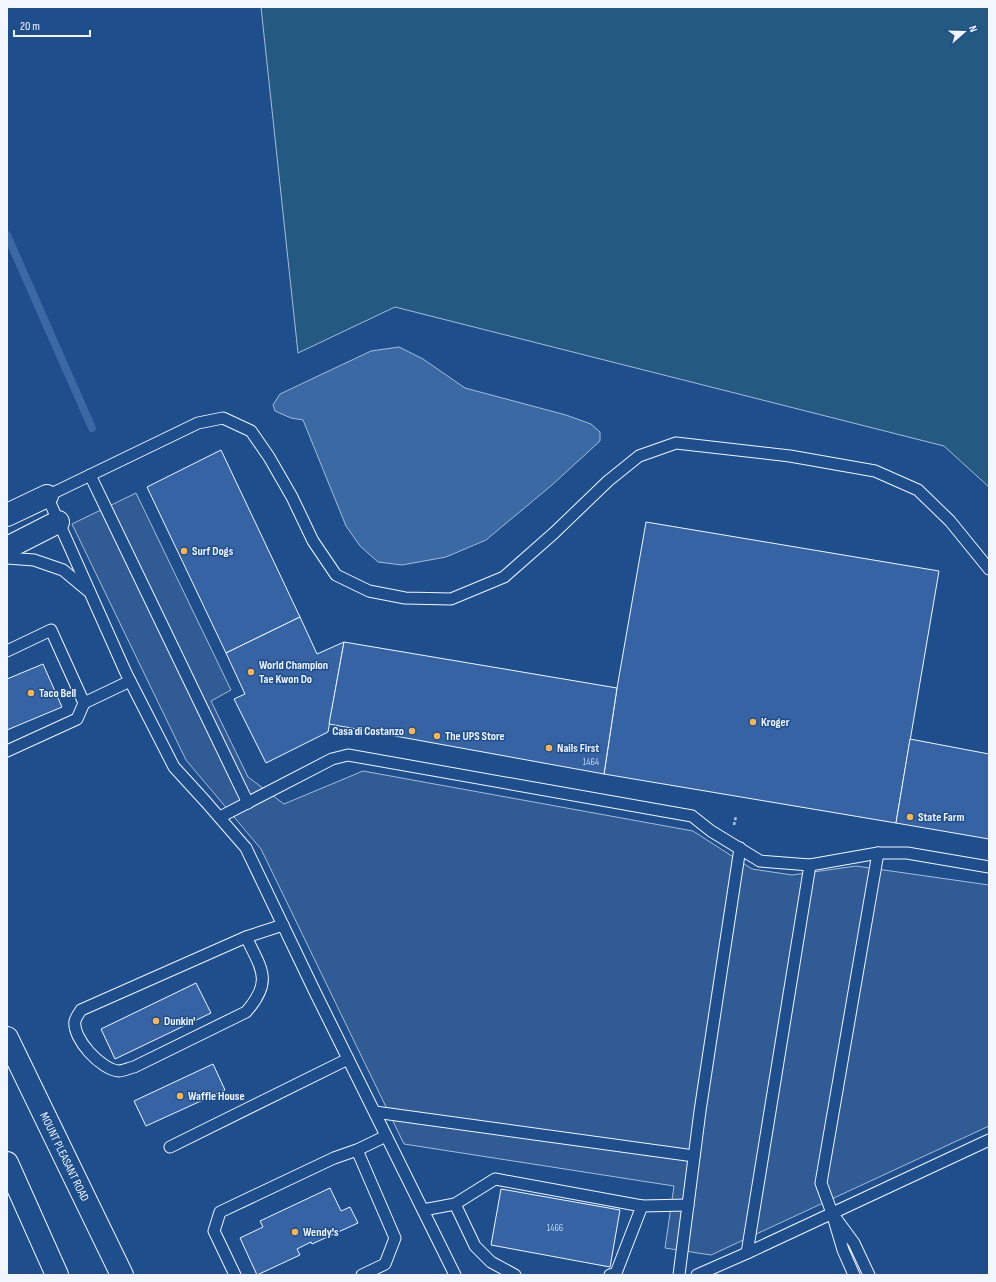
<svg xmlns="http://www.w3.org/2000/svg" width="996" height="1282" font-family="'Sofia Sans Condensed',sans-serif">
<rect width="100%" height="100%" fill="#1f4e8c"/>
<!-- green -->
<path fill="#245a82" stroke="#a8bbd7" d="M261 7H989V487L944 446 395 307 298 353Z"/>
<!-- parking -->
<path fill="#305b95" stroke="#a8bbd7" d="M136 493 231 690 211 701 248 777 284 804 363 771 693 831 752 869 792 875 856 866 989 885V1126L711 1255 665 1248 674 1186 404 1144 261 849 186 760 72 524Z"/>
<!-- water -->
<path fill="#3b69a3" stroke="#a8bbd7" d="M399 347 423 359 465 388 566 415 591 424 600 432V441L552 485 486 540 446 557 402 565 378 562 360 546 346 526 303 420 291 418 275 411 273 405 280 394 371 351Z"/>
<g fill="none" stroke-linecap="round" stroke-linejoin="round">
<!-- stream -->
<path stroke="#3b69a3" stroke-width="8" d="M7 235 92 428"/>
</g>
<!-- building -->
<g fill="#3563a3" stroke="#f2f6ff">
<path d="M221 450 300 617 226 653 147 487Z"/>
<path d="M646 522 939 571 896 823 604 774 617 688Z"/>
<path d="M300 617 317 654 344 642 328 732 266 763 234 699 245 694 226 653Z"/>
<path d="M344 642 617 688 604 774 329 724Z"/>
<path d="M43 664 62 707 7 730V679Z"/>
<path d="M910 739 989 754V839L896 823Z"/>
<path d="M196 983 211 1013 115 1059 101 1029Z"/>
<path d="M213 1064 225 1090 146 1126 134 1101Z"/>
<path d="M330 1188 341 1211 350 1207 358 1223 312 1244 311 1242 297 1249 300 1255 257 1275 240 1238 263 1227 260 1221Z"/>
<path d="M501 1189 620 1210 610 1267 491 1245Z"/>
</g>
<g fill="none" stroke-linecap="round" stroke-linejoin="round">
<!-- service casing -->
<g stroke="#f2f6ff" stroke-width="13">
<g id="service">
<path d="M90 475 248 803"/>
<path d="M7 558 34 560 63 570 87 590"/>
<path d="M7 651 51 630 84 703"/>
<path d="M7 751 77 719 84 703 130 681"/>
<path d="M220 817 332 759 348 755 692 816 711 831 760 861 810 865 878 853H907L989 867"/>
<path d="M246 937C262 970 273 981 246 1012L134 1067C129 1068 123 1071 119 1071 101 1070 72 1038 75 1021 76 1017 79 1013 81 1010L246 937 283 925"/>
<path d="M375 1112 694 1156"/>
<path d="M170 1147 348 1059"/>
<path d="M357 1150 395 1238 385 1264 362 1275"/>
<path d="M455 1204 475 1246 491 1262 515 1275"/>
<path d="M642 1206 688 1205"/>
<path d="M423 1210 455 1204 495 1179 642 1206 616 1273 610 1275"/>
<path d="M832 1213 821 1183 878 853"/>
<path d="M747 1253 810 865"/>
<path d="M235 1275 214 1231 220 1212 334 1158 357 1150 386 1136"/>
<path d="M455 1275 315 992 246 848 206 802 174 767 126 673 47 496 198 423 223 418 251 431 269 457 292 497 313 541 336 575 369 591 405 598 451 599 504 577 554 533 608 481 639 456 676 443 790 456 875 471 918 490 950 521 989 569"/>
<path d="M679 1275 700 1111 740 848"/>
<path d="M697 1275 747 1253 989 1140"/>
<path d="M854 1275 843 1250 832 1213 854 1243 869 1275"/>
</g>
</g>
<!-- minor casing -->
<g stroke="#f2f6ff" stroke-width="24">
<g id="minor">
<path d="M7 515 47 496"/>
<path d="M7 548 58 522"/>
</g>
</g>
<!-- trunk casing -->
<g stroke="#f2f6ff" stroke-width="24">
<g id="trunk">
<path id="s1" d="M7 1038 122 1275"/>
<path d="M7 1163 57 1275"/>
</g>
</g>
<!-- path -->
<path stroke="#b3c4dc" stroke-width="2.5" stroke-dasharray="3 2" stroke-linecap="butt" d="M734 825 736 816"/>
<!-- service -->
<use href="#service" stroke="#1f4e8c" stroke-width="11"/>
<!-- minor -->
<use href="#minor" stroke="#1f4e8c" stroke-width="22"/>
<!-- trunk -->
<use href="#trunk" stroke="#1f4e8c" stroke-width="22"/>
</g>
<!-- markers -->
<g fill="#ffb74d" stroke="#1f4e8c" stroke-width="1.5">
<circle cx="184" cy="551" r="4"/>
<circle cx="251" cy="672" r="4"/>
<circle cx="31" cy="693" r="4"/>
<circle cx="753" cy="722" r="4"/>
<circle cx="412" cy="731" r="4"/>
<circle cx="437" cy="736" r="4"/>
<circle cx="549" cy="748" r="4"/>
<circle cx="910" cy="817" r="4"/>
<circle cx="156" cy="1021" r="4"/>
<circle cx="180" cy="1096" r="4"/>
<circle cx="295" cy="1232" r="4"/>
</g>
<g text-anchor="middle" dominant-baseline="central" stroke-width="3" stroke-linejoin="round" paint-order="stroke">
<!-- number labels -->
<g font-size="10" fill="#c3d1e8">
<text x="591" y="762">1464</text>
<text x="555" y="1228">1466</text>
</g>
<!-- poi labels -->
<g font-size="12" font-weight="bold" fill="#f2f6ff" stroke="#1f4e8c" text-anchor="start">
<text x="192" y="551">Surf Dogs</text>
<text x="259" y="665">World Champion<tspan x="259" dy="14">Tae Kwon Do</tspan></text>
<text x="39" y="693">Taco Bell</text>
<text x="761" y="722">Kroger</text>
<text x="404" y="731" text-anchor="end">Casa di Costanzo</text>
<text x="445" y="736">The UPS Store</text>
<text x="557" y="748">Nails First</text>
<text x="918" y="817">State Farm</text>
<text x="164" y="1021">Dunkin'</text>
<text x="188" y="1096">Waffle House</text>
<text x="303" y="1232">Wendy's</text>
</g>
<!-- street labels -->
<g font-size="12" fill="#f2f6ff" stroke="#1f4e8c">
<text stroke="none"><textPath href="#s1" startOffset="132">MOUNT PLEASANT ROAD</textPath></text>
</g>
</g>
<!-- border -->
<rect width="996" height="1282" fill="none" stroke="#f2f6ff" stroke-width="16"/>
<!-- north arrow -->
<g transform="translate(964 32) rotate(70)" stroke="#1f4e8c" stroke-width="3" paint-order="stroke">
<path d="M0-3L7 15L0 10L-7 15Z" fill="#f2f6ff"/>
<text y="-6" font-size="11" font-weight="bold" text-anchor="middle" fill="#f2f6ff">N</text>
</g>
<!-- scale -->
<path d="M14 30v6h76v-6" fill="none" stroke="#f2f6ff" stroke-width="2"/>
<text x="20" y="30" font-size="12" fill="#f2f6ff" stroke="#1f4e8c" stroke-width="3" paint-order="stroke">20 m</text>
</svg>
